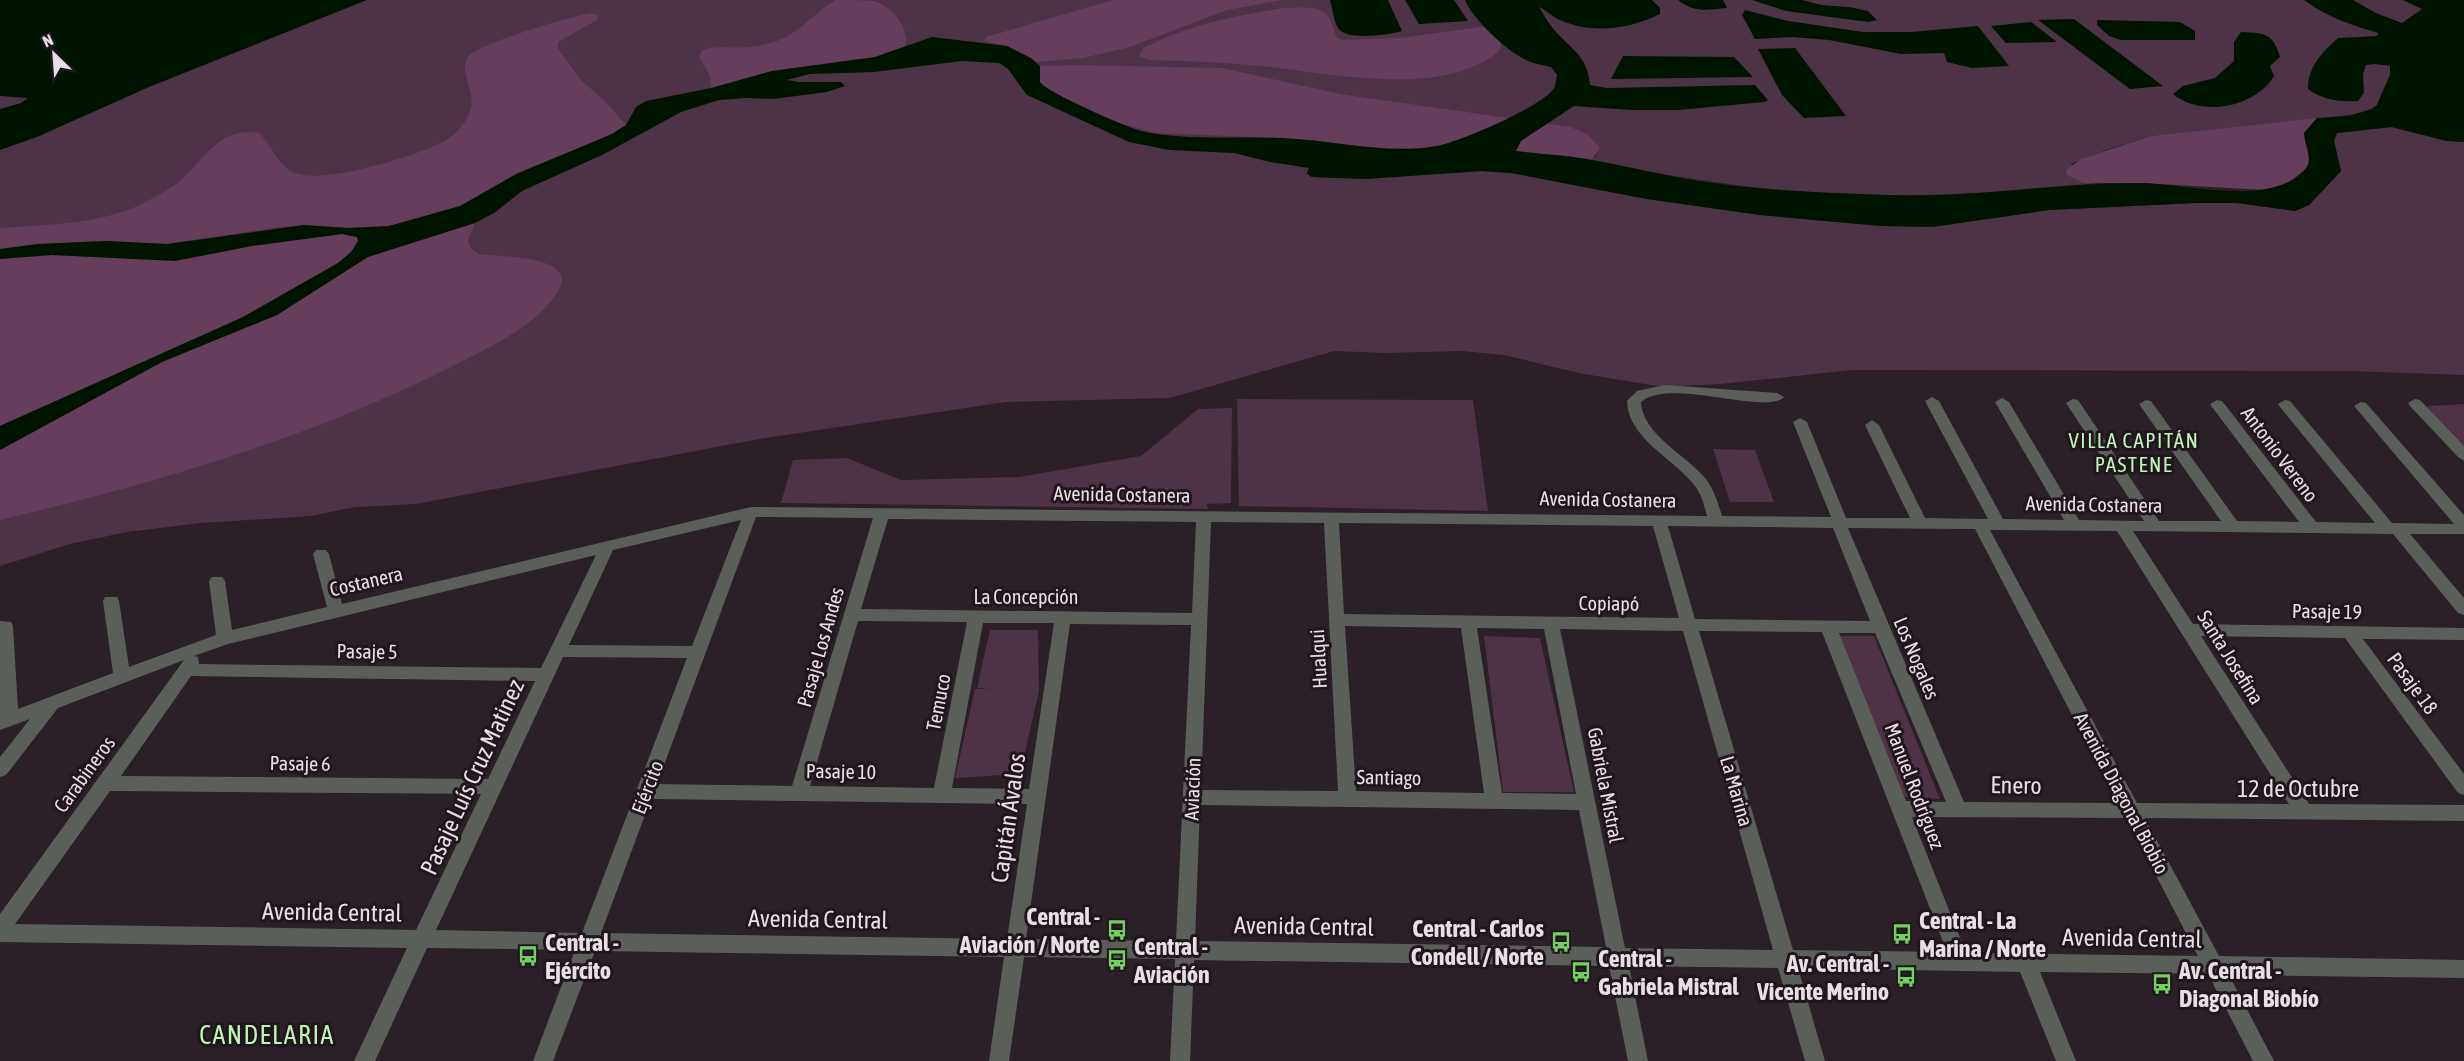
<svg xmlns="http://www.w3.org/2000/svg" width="2464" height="1061" font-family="'Asap Condensed',sans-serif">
<rect width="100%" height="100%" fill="#2b1f28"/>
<!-- green -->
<g fill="#4e3246">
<path d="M0 0H2464L2384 87 2377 105 2364 113 2244 128 2151 136 2106 150 2071 164 2083 183H2100C2043 188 1985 194 1927 195 1814 198 1702 184 1592 160L1597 155 1309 168 1307 173 1312 177 1359 179 1481 171 1511 173 1647 199 1760 215 1881 226 1932 227 2049 210 2195 203H2237L2295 211 2309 205 2341 171 2334 141 2337 133 2391 127 2447 141 2464 142V375L2348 371 1852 370 1721 384 1663 387 1578 373 1504 355 1462 351 1385 353 1334 351 1170 398 1006 402 759 439 416 504 355 507 311 516 201 523 127 532 70 544 0 566V450L121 383 0 418Z"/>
<path d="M1237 399 1473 400 1488 511 1239 506Z"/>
<path d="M2464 404V462L2411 407Z"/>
<path d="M1232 408 1231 503 1207 504 1208 509 781 503 793 460 847 458 901 480 1019 477 1141 456 1198 409Z"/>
<path d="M1713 449 1755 450 1774 502H1730Z"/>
<path d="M990 630H1038L1039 691 1020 774 955 778 975 689H990L977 688Z"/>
<path d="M1484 636 1540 638 1574 792H1503Z"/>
<path d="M1836 636H1874L1940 799 1904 797Z"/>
</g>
<!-- forest -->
<g fill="#663d5b">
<path d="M835 0C847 0 863 0 874 1 893 7 908 26 906 46L875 57 772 71 711 88 710 76 699 57 702 50C718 45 734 49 750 47 795 42 801 23 835 0Z"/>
<path d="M1113 0H1283L1227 10 1130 47 1083 58 1036 62 1007 46 984 41 986 37Z"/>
<path d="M1285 8C1299 8 1323 4 1330 19 1333 25 1334 32 1337 38L1342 40 1401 38 1479 27H1488C1500 40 1509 47 1490 58 1426 98 1320 71 1250 65 1217 62 1183 61 1149 60L1139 56 1143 48C1188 25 1235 15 1285 8Z"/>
<path d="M592 13 598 15 597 20 558 42V49L582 81 606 102 626 125 602 139 516 174 471 202 410 222 367 229 304 225 279 227 167 244 106 241 38 244 0 249V228C48 224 106 225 149 200 161 194 174 187 184 177 207 155 222 126 259 133 272 144 275 164 295 173 320 185 425 155 449 138 458 132 464 124 469 114 479 96 457 70 468 57 480 43 571 16 592 13Z"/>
<path d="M1077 65 1222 68 1340 94 1571 127 1588 135 1600 148 1592 160 1560 155 1426 152 1253 137 1156 133 1119 123 1052 93 1040 82V66Z"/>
<path d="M2317 118 2304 133 2310 159 2308 167 2288 183 2265 190 2141 183H2083L2067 175 2066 170 2081 159 2151 136Z"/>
<path d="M475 223 468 240 470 247 478 254C499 257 541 255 557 270 568 281 558 292 551 301 528 330 489 347 457 364 314 437 156 483 0 520V450L162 362 277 315 367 257Z"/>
<path d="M342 234 357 237 358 241 351 252 338 263 243 317 0 426V259L52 255 159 260 191 258 252 246Z"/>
</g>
<!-- water -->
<g fill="#001500">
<path d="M0 0H367L149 87 37 137 0 150V109L21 103 28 98 0 96Z"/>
<path d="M1330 0H1388L1402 31C1389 35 1345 41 1338 28 1333 20 1333 9 1330 0Z"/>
<path d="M1405 0H1454L1468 21 1419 24Z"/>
<path d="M1465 0H1652L1660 8V14C1630 29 1593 34 1562 21 1554 18 1546 10 1539 7 1543 13 1547 21 1552 27 1569 49 1587 53 1590 85L1607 88 1755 85 1768 100 1764 102 1678 110H1631L1574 106 1521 141 1516 151C1541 154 1567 155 1592 160 1632 167 1672 178 1712 183 1770 191 1830 193 1888 195 1972 198 2054 183 2137 183 2185 183 2262 206 2301 174 2316 161 2305 149 2304 133L2317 118 2349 116 2372 109 2377 105 2390 75V66L2375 64 2366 65 2363 74 2364 93 2358 101C2339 102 2323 100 2308 89 2308 66 2322 53 2338 38L2377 36 2378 33C2349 24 2329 18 2304 0H2353L2376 13 2402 23 2422 9 2403 0H2464V142L2447 141 2392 127 2337 133 2334 141 2341 171 2309 205 2295 211 2237 203H2195L2049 210 1932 227 1881 226 1760 215 1647 199 1511 173 1481 171 1367 179 1312 177 1307 174 1309 168 1270 162 1234 153 1169 150 1129 142 1027 95 1008 69 999 63 962 61 874 72 810 74 787 80 799 82H841L845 86 827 92 773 99 747 98 719 100 681 112 604 154 522 191 494 213 475 223 368 257 277 315 162 362 0 450V426L243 317 338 263 351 252 358 241 357 237 342 234 252 246 175 261 52 255 0 259V249L38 244 106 241 167 244 304 225 347 228 389 226 460 206 516 174 612 134 626 125 636 107 646 101 711 88 772 71 875 57 932 37 1007 46 1031 58 1040 66V82C1046 92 1126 127 1141 131 1187 141 1236 136 1282 138 1333 140 1386 155 1437 146 1459 142 1542 107 1554 88 1556 85 1556 79 1557 75L1551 67C1544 65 1535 64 1528 61 1509 53 1473 20 1465 0Z"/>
<path d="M1678 0H1723L1727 8C1707 10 1694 13 1678 0Z"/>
<path d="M1752 0H1802L1821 5 1849 7 1868 11 1877 20 1868 22 1786 11Z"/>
<path d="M1745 10 1788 21 1863 32H1912L1978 26 2009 66 1972 68 1947 62 1944 53 1901 54 1829 40 1793 37 1755 39 1742 15Z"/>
<path d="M2074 19 2163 86 2130 89 2038 20Z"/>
<path d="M2097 20 2180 22 2195 31V40H2121L2109 36 2097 25Z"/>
<path d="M2031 22 2057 42 2006 43 1991 26Z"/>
<path d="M2241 32C2265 33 2273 33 2280 57L2270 66 2274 76C2256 107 2201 118 2173 94L2183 86 2215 78 2234 61V42Z"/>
<path d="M1795 48 1846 116 1804 118 1782 95 1758 49Z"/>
<path d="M1623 56 1734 57 1753 77 1611 79Z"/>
</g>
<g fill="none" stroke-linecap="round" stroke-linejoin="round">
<!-- minor -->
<g fill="#5a5f5a" fill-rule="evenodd">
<path d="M1665 385 1777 393 1784 397C1767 416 1670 377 1641 402 1642 434 1687 456 1705 478 1714 489 1718 503 1722 516L1831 517 1793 422 1800 418 1807 422 1846 518H1910L1865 425 1872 420 1879 425 1925 518 1988 519 1925 401 1932 397 1939 401 2003 519 2064 520 1995 402 2002 398 2009 402 2079 520 2144 521 2066 403 2073 399 2078 400 2159 521H2221L2139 404 2146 400 2151 401 2237 521 2299 522 2212 407 2210 404 2217 400 2222 401 2316 522 2375 523 2280 407 2278 404 2285 400 2290 401 2392 523 2454 524 2354 406 2361 402 2366 403 2464 515V534H2410L2464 598V615L2458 613 2393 534 2133 531 2193 624 2464 628V640L2363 639 2464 774V795L2458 793 2345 638 2201 636 2309 804 2464 805V821L2145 818 2219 956 2464 960V978L2229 975 2274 1061H2253L2208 974 2040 972 2076 1061H2056L2020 972 1798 968 1825 1061H1805L1778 968 1629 966 1648 1061H1628L1609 966 1194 960 1190 1061H1170L1175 959 1024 957 1009 1061H989L1004 957 595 951 553 1061H533L575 950 427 948 375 1061H354L407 948 0 942V914L184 660 58 708 6 775 0 777V757L30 719 0 730V621L11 622 13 626 18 709 113 673 103 601 105 597H117L119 601 129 667 216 635 209 581 212 577H222L225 581 232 630 327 607 313 554 316 550H326L329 554 342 604 751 507 1707 516C1704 506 1702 495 1695 486 1675 459 1628 439 1627 401L1637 391ZM756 517 873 518 792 786 657 784ZM888 519 1196 522 1192 613 861 609ZM741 520 692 646 569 645 613 550ZM1211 522 1324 523 1338 791 1201 790ZM1339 523 1653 526 1679 618 1344 614ZM1668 526 1833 528 1870 621 1695 619ZM1848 528 1975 529 2118 803 1964 802ZM1990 530 2117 531 2289 804 2137 803ZM596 555 541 668 199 664 198 657 194 656 228 644ZM858 621 967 622 934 788 810 786ZM983 623H1054L1029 789 952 788ZM1070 624 1191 625 1176 941 1026 939ZM1345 626 1461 628 1484 793 1356 791ZM1477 628 1544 629 1576 794 1502 793ZM1560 629 1683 631 1773 950 1625 948ZM1699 631 1822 632 1947 952 1793 950ZM1839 633H1875L1946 802 1906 801ZM563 657 687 658 582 933 436 930ZM191 676 535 681 488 779 121 776ZM110 791 481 794 416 930 15 924ZM651 799 1027 804 1007 939 601 933ZM1200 805 1579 810 1606 947 1195 941ZM1912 817 2126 818 2198 956 1966 953Z"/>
<path d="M2415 399 2420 400 2464 446V460L2459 458 2410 406 2408 403Z"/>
</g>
</g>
<!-- icons -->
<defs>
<g id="bus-bare" transform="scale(1.62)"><path d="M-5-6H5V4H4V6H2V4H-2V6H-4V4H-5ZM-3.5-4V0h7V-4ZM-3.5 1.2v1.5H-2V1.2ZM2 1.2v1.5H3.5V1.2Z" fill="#71d25e" stroke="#21161e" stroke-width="2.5" paint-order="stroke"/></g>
</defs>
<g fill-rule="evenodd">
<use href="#bus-bare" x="1117" y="930"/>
<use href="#bus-bare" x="1902" y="934"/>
<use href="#bus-bare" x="1561" y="942"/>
<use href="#bus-bare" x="528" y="956"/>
<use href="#bus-bare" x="1117" y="960"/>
<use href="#bus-bare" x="1581" y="972"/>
<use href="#bus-bare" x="1906" y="977"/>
<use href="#bus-bare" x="2162" y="984"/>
</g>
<g text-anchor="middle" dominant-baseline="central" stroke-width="6" stroke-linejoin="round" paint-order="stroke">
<!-- street labels -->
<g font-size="20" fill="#e7dfe5" stroke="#21161e">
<text transform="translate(2280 454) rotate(53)">Antonio Vereno</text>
<text transform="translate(1122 494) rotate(1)">Avenida Costanera</text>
<text transform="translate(1608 499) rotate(1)">Avenida Costanera</text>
<text transform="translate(2094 504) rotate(1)">Avenida Costanera</text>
<text transform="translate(366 581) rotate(-13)">Costanera</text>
<text x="1026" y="596">La Concepción</text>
<text transform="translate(1609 603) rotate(1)">Copiapó</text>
<text transform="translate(2327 611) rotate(1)">Pasaje 19</text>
<text transform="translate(820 647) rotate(-74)">Pasaje Los Andes</text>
<text transform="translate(367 651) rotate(1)">Pasaje 5</text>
<text transform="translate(2231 657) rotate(58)">Santa Josefina</text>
<text transform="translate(1917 658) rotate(67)">Los Nogales</text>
<text transform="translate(1318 659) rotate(-93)">Hualqui</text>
<text transform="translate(2413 683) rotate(54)">Pasaje 18</text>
<text transform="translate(938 702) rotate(-79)">Temuco</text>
<text transform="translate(300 763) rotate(1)">Pasaje 6</text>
<text transform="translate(841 771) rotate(1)">Pasaje 10</text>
<text transform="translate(84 774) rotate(-54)">Carabineros</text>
<text transform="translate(1389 777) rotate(1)">Santiago</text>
<text transform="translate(1606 785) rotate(79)">Gabriela Mistral</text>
<text transform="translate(1915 786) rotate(69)">Manuel Rodríguez</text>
<text transform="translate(647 787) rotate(-69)">Ejército</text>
<text transform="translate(1192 789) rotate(-88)">Aviación</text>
<text transform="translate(1737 791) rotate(74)">La Marina</text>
<text transform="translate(2122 793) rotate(62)">Avenida Diagonal Biobío</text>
</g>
<!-- neighbourhood labels -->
<g font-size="21" letter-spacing="1.5" fill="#bff4b5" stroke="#21161e">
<text x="2134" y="440">VILLA CAPITÁN<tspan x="2134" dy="24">PASTENE</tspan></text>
</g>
<!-- near-street labels -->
<g font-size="24" fill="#e7dfe5" stroke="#21161e">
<text transform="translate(472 777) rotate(-65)">Pasaje Luís Cruz Matinez</text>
<text transform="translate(2016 785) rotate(1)">Enero</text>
<text x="2298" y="788">12 de Octubre</text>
<text transform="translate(1008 818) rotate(-82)">Capitán Ávalos</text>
<text transform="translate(332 912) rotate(1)">Avenida Central</text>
<text transform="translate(818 919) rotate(1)">Avenida Central</text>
<text transform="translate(1304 926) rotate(1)">Avenida Central</text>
<text transform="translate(2132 938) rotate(1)">Avenida Central</text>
</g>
<!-- near-poi labels -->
<g font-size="24" font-weight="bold" fill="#e7dfe5" stroke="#21161e" text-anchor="start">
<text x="1100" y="916" text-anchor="end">Central -<tspan x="1100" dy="28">Aviación / Norte</tspan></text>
<text x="1919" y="920">Central - La<tspan x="1919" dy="28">Marina / Norte</tspan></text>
<text x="1544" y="928" text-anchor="end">Central - Carlos<tspan x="1544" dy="28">Condell / Norte</tspan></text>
<text x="545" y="942">Central -<tspan x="545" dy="28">Ejército</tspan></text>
<text x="1134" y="946">Central -<tspan x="1134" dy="28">Aviación</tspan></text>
<text x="1598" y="958">Central -<tspan x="1598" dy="28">Gabriela Mistral</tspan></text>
<text x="1889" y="963" text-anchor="end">Av. Central -<tspan x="1889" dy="28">Vicente Merino</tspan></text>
<text x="2179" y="970">Av. Central -<tspan x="2179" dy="28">Diagonal Biobío</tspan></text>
</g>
<!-- near-neighbourhood labels -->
<g font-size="26" letter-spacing="1.5" fill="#bff4b5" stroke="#21161e">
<text x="267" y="1035">CANDELARIA</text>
</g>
</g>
<!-- north arrow -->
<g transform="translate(54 54) rotate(335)" stroke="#21161e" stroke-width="4.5" paint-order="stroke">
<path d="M0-4.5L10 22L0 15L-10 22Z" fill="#e7dfe5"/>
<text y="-9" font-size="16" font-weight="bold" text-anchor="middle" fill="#e7dfe5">N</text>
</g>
</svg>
